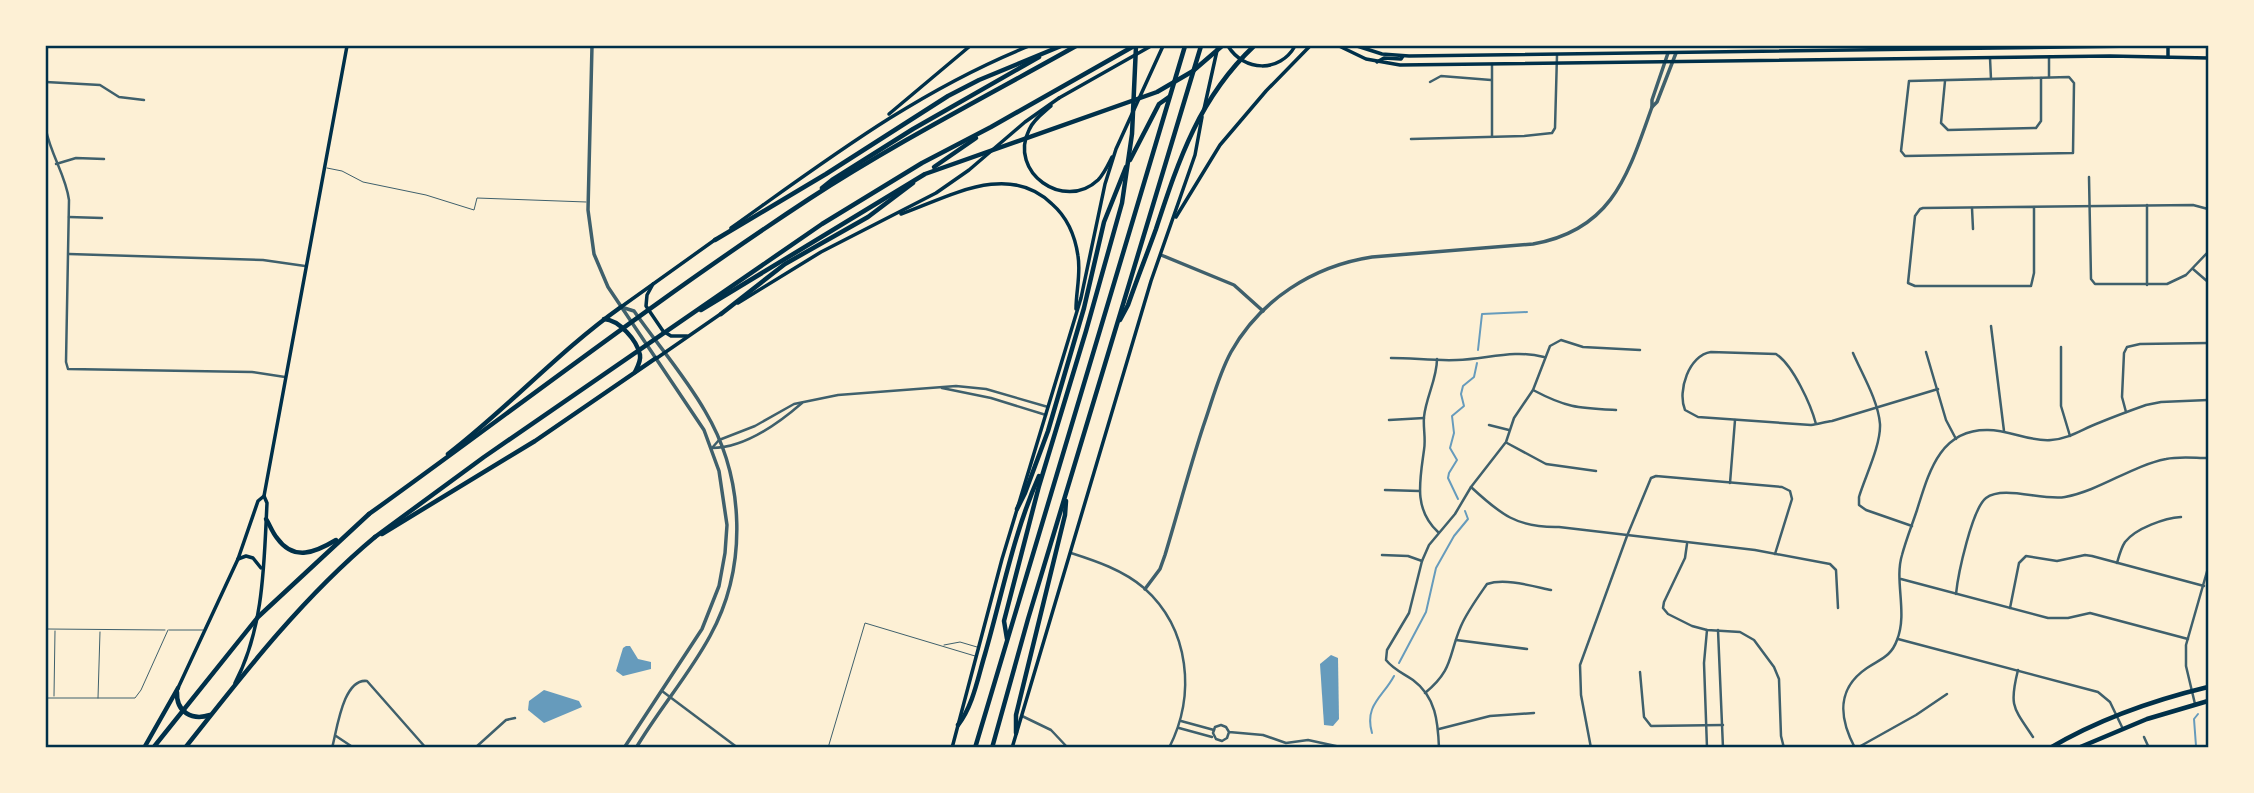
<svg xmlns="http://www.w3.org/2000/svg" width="2254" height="793" font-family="'Fira Sans',sans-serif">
<rect width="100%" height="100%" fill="#fdf0d5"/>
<!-- water -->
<g fill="#669bbc">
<path d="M626 646H630L638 659 651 662V669L623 676 616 671 623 648Z"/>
<path d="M1331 655 1338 658 1339 719 1333 726 1324 725 1320 664Z"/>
<path d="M544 690 579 701 582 707 544 723 528 710 529 701Z"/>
</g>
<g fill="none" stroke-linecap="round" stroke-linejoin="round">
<!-- stream -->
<g stroke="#669bbc" stroke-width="2">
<path d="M1478 350 1482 314 1527 312"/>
<path d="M1458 499 1448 478 1449 473 1457 460 1450 448 1454 433 1452 416 1464 406 1461 394 1463 386 1474 377 1477 363"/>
<path d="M1399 663 1426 612 1436 568 1454 536 1468 519 1465 511"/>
<path d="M2198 714 2194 719 2196 746H2208"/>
<path d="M1372 733C1364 705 1383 697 1394 676"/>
</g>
<!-- service -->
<g stroke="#3f606c" stroke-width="1">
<path d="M327 168 342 171 363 182 426 195 474 210 477 198 586 202"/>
<path d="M46 629 165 630"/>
<path d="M169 630H203"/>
<path d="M944 645 960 642 977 647"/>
<path d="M54 696 55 631"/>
<path d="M46 698H135L141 690 168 630"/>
<path d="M98 698 100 632"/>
<path d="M828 748 865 623 975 656"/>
</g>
<!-- minor -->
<g stroke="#3f606c" stroke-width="2.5">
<path d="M1990 58 1991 79"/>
<path d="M1492 64V136"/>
<path d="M2049 77V57"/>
<path d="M2069 77 2074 83 2073 153 1905 156 1901 151 1909 81Z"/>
<path d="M1945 81 1941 123 1948 130 2036 128 2041 121V78"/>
<path d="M46 82 100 85 119 97 144 100"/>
<path d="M1430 82 1441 76 1491 80"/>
<path d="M46 113V82"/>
<path d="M46 130C51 155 66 176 69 200L66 362 68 369 252 372 285 377"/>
<path d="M1411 139 1524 136 1552 133 1555 128 1557 55"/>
<path d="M56 164 76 158 104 159"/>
<path d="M2089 177 2091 279 2095 284H2167L2186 275 2208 252"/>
<path d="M2147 205V285"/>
<path d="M2034 207V273L2031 286H1915L1908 283 1915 216 1920 209 1923 208 2193 205 2208 209"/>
<path d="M1972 208 1973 229"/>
<path d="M69 217 102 218"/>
<path d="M69 254 263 260 305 266"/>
<path d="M2193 269 2208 282"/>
<path d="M1991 326 2004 431"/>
<path d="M2061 347V406L2070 436"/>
<path d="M1926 352 1946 420 1956 439"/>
<path d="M1853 353C1862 374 1878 400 1880 424 1881 445 1865 477 1859 497V505L1866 510 1912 526"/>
<path d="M1391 358C1413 358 1435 361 1457 360 1487 359 1514 349 1544 357"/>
<path d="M1437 359C1437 379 1426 397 1424 417 1423 428 1426 439 1424 450 1420 480 1413 509 1438 532"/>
<path d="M942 388 991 398 1046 415"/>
<path d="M1533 390C1567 408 1578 408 1616 410"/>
<path d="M2126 412 2122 397 2124 353 2127 347 2140 344 2208 343"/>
<path d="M1389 420 1424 418"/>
<path d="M1816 424C1811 405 1793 365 1776 354L1711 352C1689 355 1677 391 1685 410L1698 417 1811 425C1818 424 1825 422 1832 421L1938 389"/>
<path d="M1489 425 1509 430"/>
<path d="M1507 443 1546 464 1596 471"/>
<path d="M712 448 719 440 755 426 794 404 838 395 956 386 986 389 1048 407"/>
<path d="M712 448C744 448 779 423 802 403"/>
<path d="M1730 483 1735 420"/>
<path d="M1471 487C1500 514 1517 528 1559 527L1755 550 1830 564 1836 570 1838 608"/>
<path d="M1385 490 1419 491"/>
<path d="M1687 544 1685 558 1664 602 1663 608 1668 614 1692 626 1707 630 1740 632 1754 640 1774 667 1779 679 1781 736 1784 748"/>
<path d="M1071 553C1096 561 1123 570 1144 588 1190 629 1196 695 1169 748"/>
<path d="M1382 555 1408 556 1422 561"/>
<path d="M2117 563C2119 556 2121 548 2125 542 2136 528 2165 518 2181 517"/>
<path d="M1901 579 2048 618H2068L2090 613 2188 639"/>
<path d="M1956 594C1958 574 1972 509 1986 498 2003 485 2043 501 2065 497 2101 490 2131 466 2166 459 2179 456 2195 458 2208 458"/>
<path d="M2010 608 2019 563 2026 556 2057 561 2085 555 2092 556 2204 586"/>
<path d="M1707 630 1704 663 1707 748"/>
<path d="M1718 630 1723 748"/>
<path d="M1898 639 2098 692 2110 702 2122 727"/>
<path d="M1456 640 1527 649"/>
<path d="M2018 670C2009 706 2013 707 2033 737"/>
<path d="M1640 672 1644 717 1651 726 1723 725"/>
<path d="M662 691 738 748"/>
<path d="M1425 693C1454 669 1448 656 1461 626 1467 612 1478 597 1487 584 1505 578 1532 586 1551 590"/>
<path d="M2195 704 2186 666V645L2208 568"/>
<path d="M1022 716 1051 730 1068 748"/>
<path d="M1181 721 1214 730"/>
<path d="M1179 728 1212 737"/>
<path d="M1439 729 1490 716 1534 713"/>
<path d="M1229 732 1227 738 1222 741 1216 739 1213 733 1215 727 1221 725 1226 727 1229 732 1263 735 1286 743 1308 740 1345 748"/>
<path d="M336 736 354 748"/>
<path d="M2144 737 2149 748"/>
<path d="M332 748C337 730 343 678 367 681L426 748"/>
<path d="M475 748 506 720 515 718"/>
<path d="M1439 748C1438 722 1436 697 1413 680 1403 673 1394 670 1386 660L1387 650 1409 613 1422 561 1429 545 1455 514 1471 487 1506 442 1514 418 1533 390 1550 346 1561 340 1583 347 1640 350"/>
<path d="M1591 748 1581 695 1580 665 1627 536 1651 478 1656 476 1782 487 1790 491 1792 499 1775 554"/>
<path d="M1855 748C1839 718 1836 689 1867 668 1880 659 1891 657 1897 640 1908 613 1894 581 1902 555 1906 540 1912 525 1917 510 1929 472 1940 429 1988 430 2010 430 2030 442 2051 440 2068 439 2081 430 2096 424 2113 417 2129 411 2146 405L2161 402 2208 400"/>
<path d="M1857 748 1916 715 1947 694"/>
</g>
<!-- tertiary -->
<g stroke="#3f606c" stroke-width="3.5">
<path d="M592 46 588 210 594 254 608 287 704 430 719 471 727 525 725 553 719 586 702 629 624 748"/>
<path d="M1652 107 1657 102 1676 53"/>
<path d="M1161 255 1234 285 1263 311"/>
<path d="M621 307 634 311C657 344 685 376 705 411 745 478 748 567 710 636 689 675 659 709 636 748"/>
<path d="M1145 589 1160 569 1165 555C1178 512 1189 470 1203 427 1212 402 1218 376 1231 352 1260 300 1313 266 1372 257L1533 244C1613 230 1628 174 1652 107V100L1668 53"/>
</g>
<!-- secondary -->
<g stroke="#003049" stroke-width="3.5">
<path d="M1228 46C1244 72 1280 73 1295 46"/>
<path d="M1339 46 1366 59 1400 65 2110 56 2208 58"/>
<path d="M1357 46 1382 54 1409 56 2137 46"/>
<path d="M2168 46V57"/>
<path d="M1377 62 1384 58 1401 59 1403 56"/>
<path d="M1059 98 1151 46"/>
<path d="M1051 106C1043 113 1033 120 1029 130 1008 172 1064 212 1098 180 1104 174 1108 165 1112 157"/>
<path d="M1204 109 1218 46"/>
<path d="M889 114 970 46"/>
<path d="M901 214C949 197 1008 161 1052 204 1068 218 1075 235 1078 256 1081 274 1076 291 1076 309"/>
<path d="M1176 217 1220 145 1266 91 1310 46"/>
<path d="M731 228C828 159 917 91 1029 46"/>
<path d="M653 284 647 295 646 306 663 331 671 336H687"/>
<path d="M738 303 821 252 936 193 969 170 1025 122 1059 98"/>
<path d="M621 307 716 239"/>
<path d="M657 358 722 313"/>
<path d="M238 559 246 556 253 558 261 568"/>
<path d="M235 683C264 628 264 564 267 503L264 496 347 46"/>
<path d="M178 688 238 559 258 501 264 496"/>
<path d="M952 748 1002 559 1081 298 1105 184 1116 149 1163 46"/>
<path d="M1012 748 1151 281 1195 155 1202 117"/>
</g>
<!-- primary -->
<g stroke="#003049" stroke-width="4.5">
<path d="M266 519C270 525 272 532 277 538 294 562 316 552 336 540"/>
<path d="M177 692C176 712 192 721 210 715"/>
<path d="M144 748 178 688"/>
<path d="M153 748 258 617 369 514"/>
<path d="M185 748C244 673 302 598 375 537"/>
<path d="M2050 748C2099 719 2154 700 2208 687"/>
<path d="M2078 748 2147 719 2208 701"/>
</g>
<!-- motorway -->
<g stroke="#003049" stroke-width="4.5">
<path d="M1130 160 1159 104 1169 97"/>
<path d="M934 167 976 138"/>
<path d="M822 188 832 180 913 129 1039 57"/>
<path d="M715 240 826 174 948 96 979 80 1061 46"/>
<path d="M701 310 925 174 1157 92 1193 71 1222 46"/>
<path d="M721 314 785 264 868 217 913 183"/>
<path d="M604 319C619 320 637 340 640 355 641 361 638 366 635 372"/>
<path d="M1120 320 1128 305C1137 279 1147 254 1156 229 1179 159 1199 98 1254 46"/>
<path d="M448 454C508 408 559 351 621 307"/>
<path d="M1017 509 1025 493 1048 431 1084 308 1104 222 1126 167"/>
<path d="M369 514C515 409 658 298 809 199 895 143 987 96 1076 46"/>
<path d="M382 534 535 441 656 358"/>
<path d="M375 537 484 457 822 224 922 163 991 127 1134 46"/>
<path d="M1007 639 1004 621 1039 486 1086 331 1122 203 1132 134 1136 46"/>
<path d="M958 725C973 706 978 677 985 654 1002 595 1014 532 1039 476"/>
<path d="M1016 733V715L1065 515 1066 501"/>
<path d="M975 748 1185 46"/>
<path d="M992 748 1028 619 1201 46"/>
</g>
</g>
<!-- border -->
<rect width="2254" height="793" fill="none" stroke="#fdf0d5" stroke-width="94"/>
<rect x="47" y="47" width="2160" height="699" fill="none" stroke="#003049" stroke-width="2.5"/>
</svg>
